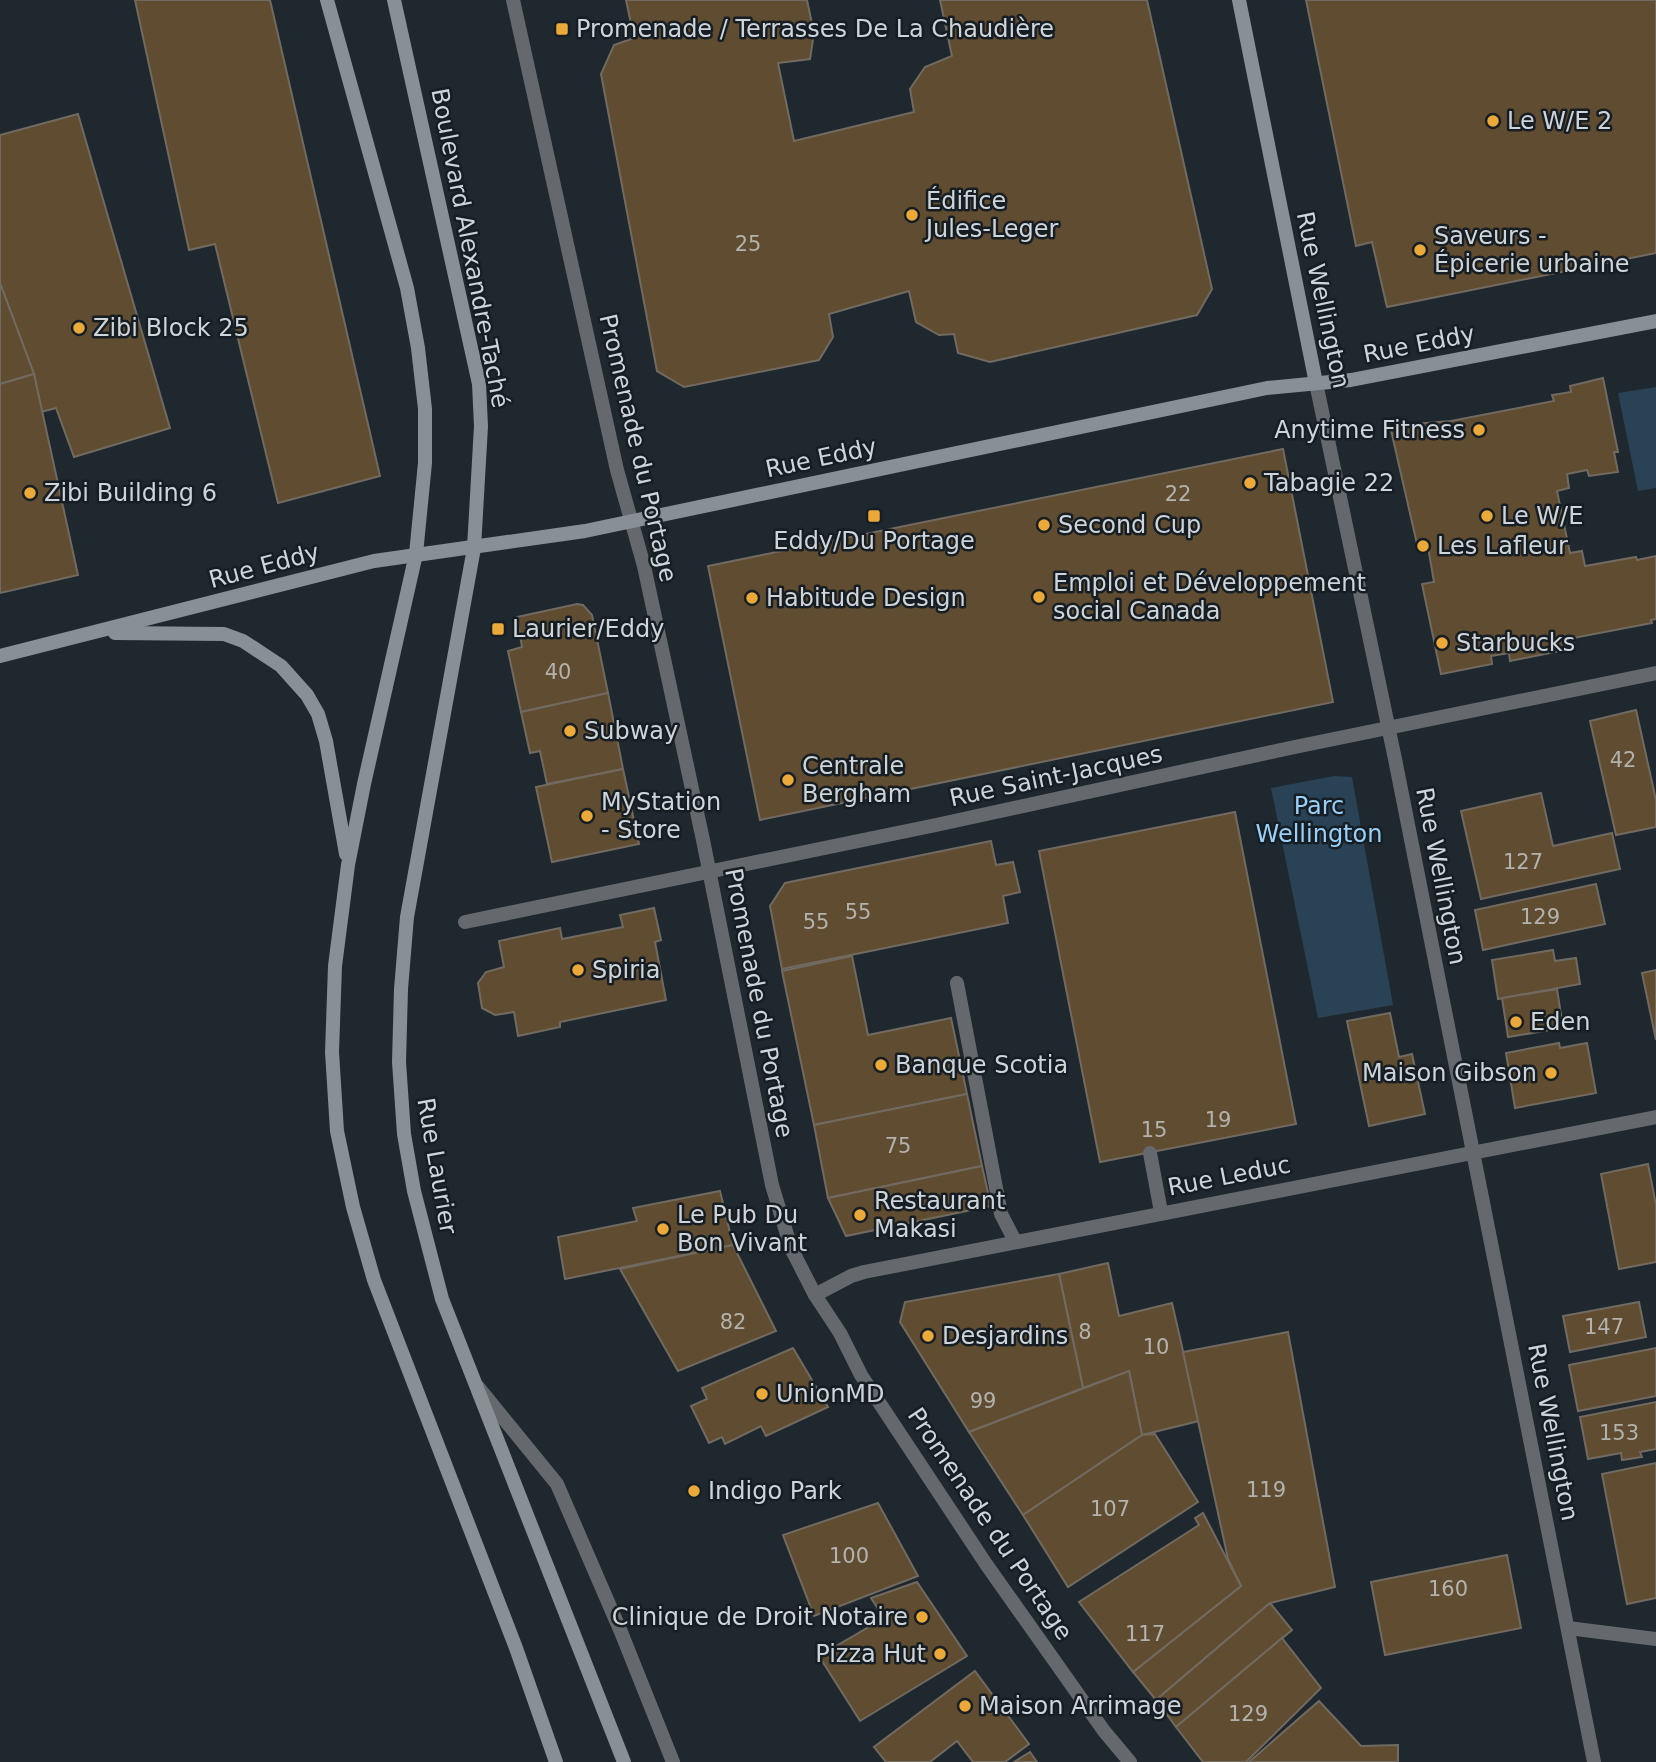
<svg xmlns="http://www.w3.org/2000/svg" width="1656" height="1762" font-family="'DejaVu Sans',sans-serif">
<rect width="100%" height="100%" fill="#1f282e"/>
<!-- green -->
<g fill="#2a4255">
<path d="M1656 387V488L1638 491 1618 393Z"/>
<path d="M1334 776 1352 777 1393 1005 1318 1018 1271 788Z"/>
</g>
<!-- building -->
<g fill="#604c30" stroke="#716a61" stroke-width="2">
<path d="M135 0H270L380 476 278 503 215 244 189 250Z"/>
<path d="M626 0H807L814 33 810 59 778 63 794 141 914 112 910 89 925 67 952 56 940 0H1147L1212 289 1197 315 990 362 958 353 954 334 939 335 916 322 909 291 829 314 833 337 819 360 684 387 657 371 601 74 614 45 634 38Z"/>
<path d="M1306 0H1656V253L1387 307 1372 242 1356 246Z"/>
<path d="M78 114 170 428 74 457 56 408 41 412 34 374 0 283V135Z"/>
<path d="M0 283 34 374 0 384Z"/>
<path d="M34 374 78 575 0 593V384Z"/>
<path d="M1603 378 1618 452H1614L1618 472 1589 476 1587 470 1567 474 1569 488 1557 491 1570 553 1582 551 1585 566 1636 557 1637 560 1656 556V619L1651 620 1652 623 1573 638 1575 648 1510 661 1509 653 1491 656 1492 664 1441 674 1422 584 1434 582 1427 541 1417 544 1390 426 1451 421 1554 401 1552 395 1571 392 1570 386Z"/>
<path d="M1283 449 1333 702 760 820 708 566Z"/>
<path d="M577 604 583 605 592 615 608 693 521 712 508 651 522 647 517 617Z"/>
<path d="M608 693 623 769 547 784 540 751 530 753 521 712Z"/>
<path d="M1636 710 1656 800V827L1616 835 1590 721Z"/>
<path d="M623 769 639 844 552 862 536 787Z"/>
<path d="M1541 793 1553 846 1612 833 1620 869 1481 899 1461 811Z"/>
<path d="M1235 812 1296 1124 1100 1162 1039 851Z"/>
<path d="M991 841 996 865 1013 862 1020 892 1003 896 1008 923 782 969 770 906 785 883Z"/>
<path d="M1596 884 1605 924 1483 950 1475 910Z"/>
<path d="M654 908 661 940 655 942 666 1000 560 1022V1027L518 1036 514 1012 495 1015 482 1008 478 983 486 972 504 967 499 941 560 928 562 939 623 927 620 915Z"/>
<path d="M1553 950 1555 961 1576 958 1580 984 1498 999 1492 960Z"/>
<path d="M852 956 868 1035 951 1018 967 1094 814 1125 782 971Z"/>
<path d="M1656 970V1040L1642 973Z"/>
<path d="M1557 989 1563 1028 1508 1037 1502 998Z"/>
<path d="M1390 1013 1399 1057 1412 1054 1425 1114 1369 1126 1347 1021Z"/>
<path d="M1559 1043 1560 1048 1587 1043 1596 1093 1515 1108 1506 1053Z"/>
<path d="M967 1094 982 1166 828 1198 814 1125Z"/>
<path d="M1648 1164 1656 1205V1262L1619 1269 1601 1174Z"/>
<path d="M982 1166 991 1206 846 1236 828 1198Z"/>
<path d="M720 1191 733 1245 565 1279 558 1237 637 1221 633 1208Z"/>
<path d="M733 1245 776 1331 678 1371 620 1269Z"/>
<path d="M1108 1263 1119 1316 1172 1303 1199 1421 1142 1435 1129 1371 1083 1388 1059 1274Z"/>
<path d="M1059 1274 1083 1388 969 1432 900 1322 905 1302Z"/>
<path d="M1639 1302 1646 1337 1570 1352 1563 1316Z"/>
<path d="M1288 1332 1335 1587 1270 1603 1156 1700 1133 1672 1241 1586 1228 1559 1183 1352Z"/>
<path d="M793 1348 828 1407 766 1436 761 1426 725 1444 722 1437 709 1443 691 1406 707 1399 702 1388Z"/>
<path d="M1656 1348V1396L1578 1411 1569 1365Z"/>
<path d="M1129 1371 1142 1435 1023 1515 969 1432Z"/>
<path d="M1656 1402V1449L1640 1452 1642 1457 1622 1460 1621 1453 1588 1459 1580 1417Z"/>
<path d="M1155 1434 1198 1502 1068 1587 1023 1515 1142 1435Z"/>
<path d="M1656 1463V1598L1627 1604 1602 1474Z"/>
<path d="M878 1503 918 1576 814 1616 783 1535Z"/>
<path d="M1203 1513 1241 1586 1133 1672 1079 1602 1199 1525 1195 1518Z"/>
<path d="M1507 1555 1521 1628 1385 1655 1371 1582Z"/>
<path d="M917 1582 967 1656 860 1721 819 1656 884 1618 871 1598Z"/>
<path d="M1270 1603 1292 1630 1176 1727 1156 1700Z"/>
<path d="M1282 1638 1321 1688 1246 1762H1203L1176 1727Z"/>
<path d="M975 1671 1029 1744 1005 1762H973L957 1741 930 1762H886L874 1747Z"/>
<path d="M1319 1701 1361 1746 1398 1745V1762H1249Z"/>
<path d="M1030 1752 1037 1762H1014Z"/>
</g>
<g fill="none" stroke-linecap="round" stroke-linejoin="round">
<!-- service -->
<g stroke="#65696d" stroke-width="14">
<path d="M957 983 1001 1214 1015 1241"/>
<path d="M1150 1153 1161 1212"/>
<path d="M478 1387 557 1484 621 1632 673 1762"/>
<path d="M1568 1628 1656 1639"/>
</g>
<!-- minor -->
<g stroke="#65696d" stroke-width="14">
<path d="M1316 383 1395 759 1594 1762"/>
<path d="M465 922 936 825 1290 748 1656 673"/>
<path d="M815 1295 851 1276 864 1272 1656 1117"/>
</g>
<!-- tertiary -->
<path stroke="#65696d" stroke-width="14" d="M513 0 617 470 644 566 703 840 772 1185 791 1248 815 1295 840 1333 861 1375 986 1564 1104 1731 1130 1762"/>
<!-- secondary -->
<g stroke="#888f95" stroke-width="14">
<path d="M327 0 407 288 418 348 425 409V463L416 554 364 784 348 865 335 966 332 1052 337 1131 353 1207 374 1280 516 1648 556 1762"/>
<path d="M394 0 479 384 481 426 474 548 407 917 401 989 399 1062 404 1134 414 1191 442 1299 624 1762"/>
<path d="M1239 0 1316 383"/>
<path d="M115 633 224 634 243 641 281 666 307 695 318 714 326 741 346 854"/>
<path d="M0 656 374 561 585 531 1267 388 1351 380 1656 321"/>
</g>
</g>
<!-- markers -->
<g fill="#eba93a" stroke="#161e24" stroke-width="2.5">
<rect x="555" y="22" width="14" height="14" rx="3.5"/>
<circle cx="1493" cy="121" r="7"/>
<circle cx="912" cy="215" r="7"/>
<circle cx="1420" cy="250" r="7"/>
<circle cx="79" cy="328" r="7"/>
<circle cx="1479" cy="430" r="7"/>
<circle cx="1250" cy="483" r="7"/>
<circle cx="30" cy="493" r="7"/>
<rect x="867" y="509" width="14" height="14" rx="3.5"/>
<circle cx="1487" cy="516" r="7"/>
<circle cx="1044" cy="525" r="7"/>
<circle cx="1423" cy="546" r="7"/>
<circle cx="1039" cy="597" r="7"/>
<circle cx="752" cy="598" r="7"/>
<rect x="491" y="622" width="14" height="14" rx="3.5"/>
<circle cx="1442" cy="643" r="7"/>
<circle cx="570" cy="731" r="7"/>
<circle cx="788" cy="780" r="7"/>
<circle cx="587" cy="816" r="7"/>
<circle cx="578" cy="970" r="7"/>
<circle cx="1516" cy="1022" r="7"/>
<circle cx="881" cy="1065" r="7"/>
<circle cx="1551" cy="1073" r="7"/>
<circle cx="860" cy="1215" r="7"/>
<circle cx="663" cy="1229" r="7"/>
<circle cx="928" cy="1336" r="7"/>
<circle cx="762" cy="1394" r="7"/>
<circle cx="694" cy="1491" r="7"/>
<circle cx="922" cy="1617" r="7"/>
<circle cx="940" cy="1654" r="7"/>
<circle cx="965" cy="1706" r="7"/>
</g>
<g text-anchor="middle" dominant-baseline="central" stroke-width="5" stroke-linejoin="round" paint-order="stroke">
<!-- number labels -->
<g font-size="21" fill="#b2b2ae">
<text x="748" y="244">25</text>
<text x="1178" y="494">22</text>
<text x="558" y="672">40</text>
<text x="1623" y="760">42</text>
<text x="1523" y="862">127</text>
<text x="858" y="912">55</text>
<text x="1540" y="917">129</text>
<text x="816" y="922">55</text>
<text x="1218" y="1120">19</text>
<text x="1154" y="1130">15</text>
<text x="898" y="1146">75</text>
<text x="733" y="1322">82</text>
<text x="1604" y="1327">147</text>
<text x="1085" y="1332">8</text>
<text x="1156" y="1347">10</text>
<text x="983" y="1401">99</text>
<text x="1619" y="1433">153</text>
<text x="1266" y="1490">119</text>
<text x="1110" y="1509">107</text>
<text x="849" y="1556">100</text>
<text x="1448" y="1589">160</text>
<text x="1145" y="1634">117</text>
<text x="1248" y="1714">129</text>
</g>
<!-- poi labels -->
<g font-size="24" fill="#ced4d8" stroke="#161e24" text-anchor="start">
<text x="576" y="29">Promenade / Terrasses De La Chaudière</text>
<text x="1507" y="121">Le W/E 2</text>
<text x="926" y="201">Édifice<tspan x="926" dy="28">Jules-Leger</tspan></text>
<text x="1434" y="236">Saveurs -<tspan x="1434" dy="28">Épicerie urbaine</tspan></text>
<text x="93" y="328">Zibi Block 25</text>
<text x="1465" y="430" text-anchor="end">Anytime Fitness</text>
<text x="1264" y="483">Tabagie 22</text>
<text x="44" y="493">Zibi Building 6</text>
<text x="1501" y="516">Le W/E</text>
<text x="1058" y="525">Second Cup</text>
<text x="874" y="541" text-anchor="middle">Eddy/Du Portage</text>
<text x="1437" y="546">Les Lafleur</text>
<text x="1053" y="583">Emploi et Développement<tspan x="1053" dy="28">social Canada</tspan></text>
<text x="766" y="598">Habitude Design</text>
<text x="512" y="629">Laurier/Eddy</text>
<text x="1456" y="643">Starbucks</text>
<text x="584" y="731">Subway</text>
<text x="802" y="766">Centrale<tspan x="802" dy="28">Bergham</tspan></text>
<text x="601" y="802">MyStation<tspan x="601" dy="28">- Store</tspan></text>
<text x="592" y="970">Spiria</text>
<text x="1530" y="1022">Eden</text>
<text x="895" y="1065">Banque Scotia</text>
<text x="1537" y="1073" text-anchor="end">Maison Gibson</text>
<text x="874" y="1201">Restaurant<tspan x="874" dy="28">Makasi</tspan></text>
<text x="677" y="1215">Le Pub Du<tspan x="677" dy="28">Bon Vivant</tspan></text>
<text x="942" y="1336">Desjardins</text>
<text x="776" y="1394">UnionMD</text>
<text x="708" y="1491">Indigo Park</text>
<text x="908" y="1617" text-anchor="end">Clinique de Droit Notaire</text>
<text x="926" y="1654" text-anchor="end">Pizza Hut</text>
<text x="979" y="1706">Maison Arrimage</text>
</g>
<!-- street labels -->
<g font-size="24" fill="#ced4d8" stroke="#161e24">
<text transform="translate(470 248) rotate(79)">Boulevard Alexandre-Taché</text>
<text transform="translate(1323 300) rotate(78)">Rue Wellington</text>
<text transform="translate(1419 344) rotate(-11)">Rue Eddy</text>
<text transform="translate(638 448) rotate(77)">Promenade du Portage</text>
<text transform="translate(821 458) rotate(-12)">Rue Eddy</text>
<text transform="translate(264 566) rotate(-15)">Rue Eddy</text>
<text transform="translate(1056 776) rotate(-12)">Rue Saint-Jacques</text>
<text transform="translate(1441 876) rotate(79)">Rue Wellington</text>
<text transform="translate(759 1003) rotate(79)">Promenade du Portage</text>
<text transform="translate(437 1166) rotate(80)">Rue Laurier</text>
<text transform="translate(1229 1176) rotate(-11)">Rue Leduc</text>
<text transform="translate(1553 1432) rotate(79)">Rue Wellington</text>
<text transform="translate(990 1524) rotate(56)">Promenade du Portage</text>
</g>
<!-- park labels -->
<g font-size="24" fill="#9acff9" stroke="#161e24">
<text x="1319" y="806">Parc<tspan x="1319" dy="28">Wellington</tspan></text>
</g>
</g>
</svg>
